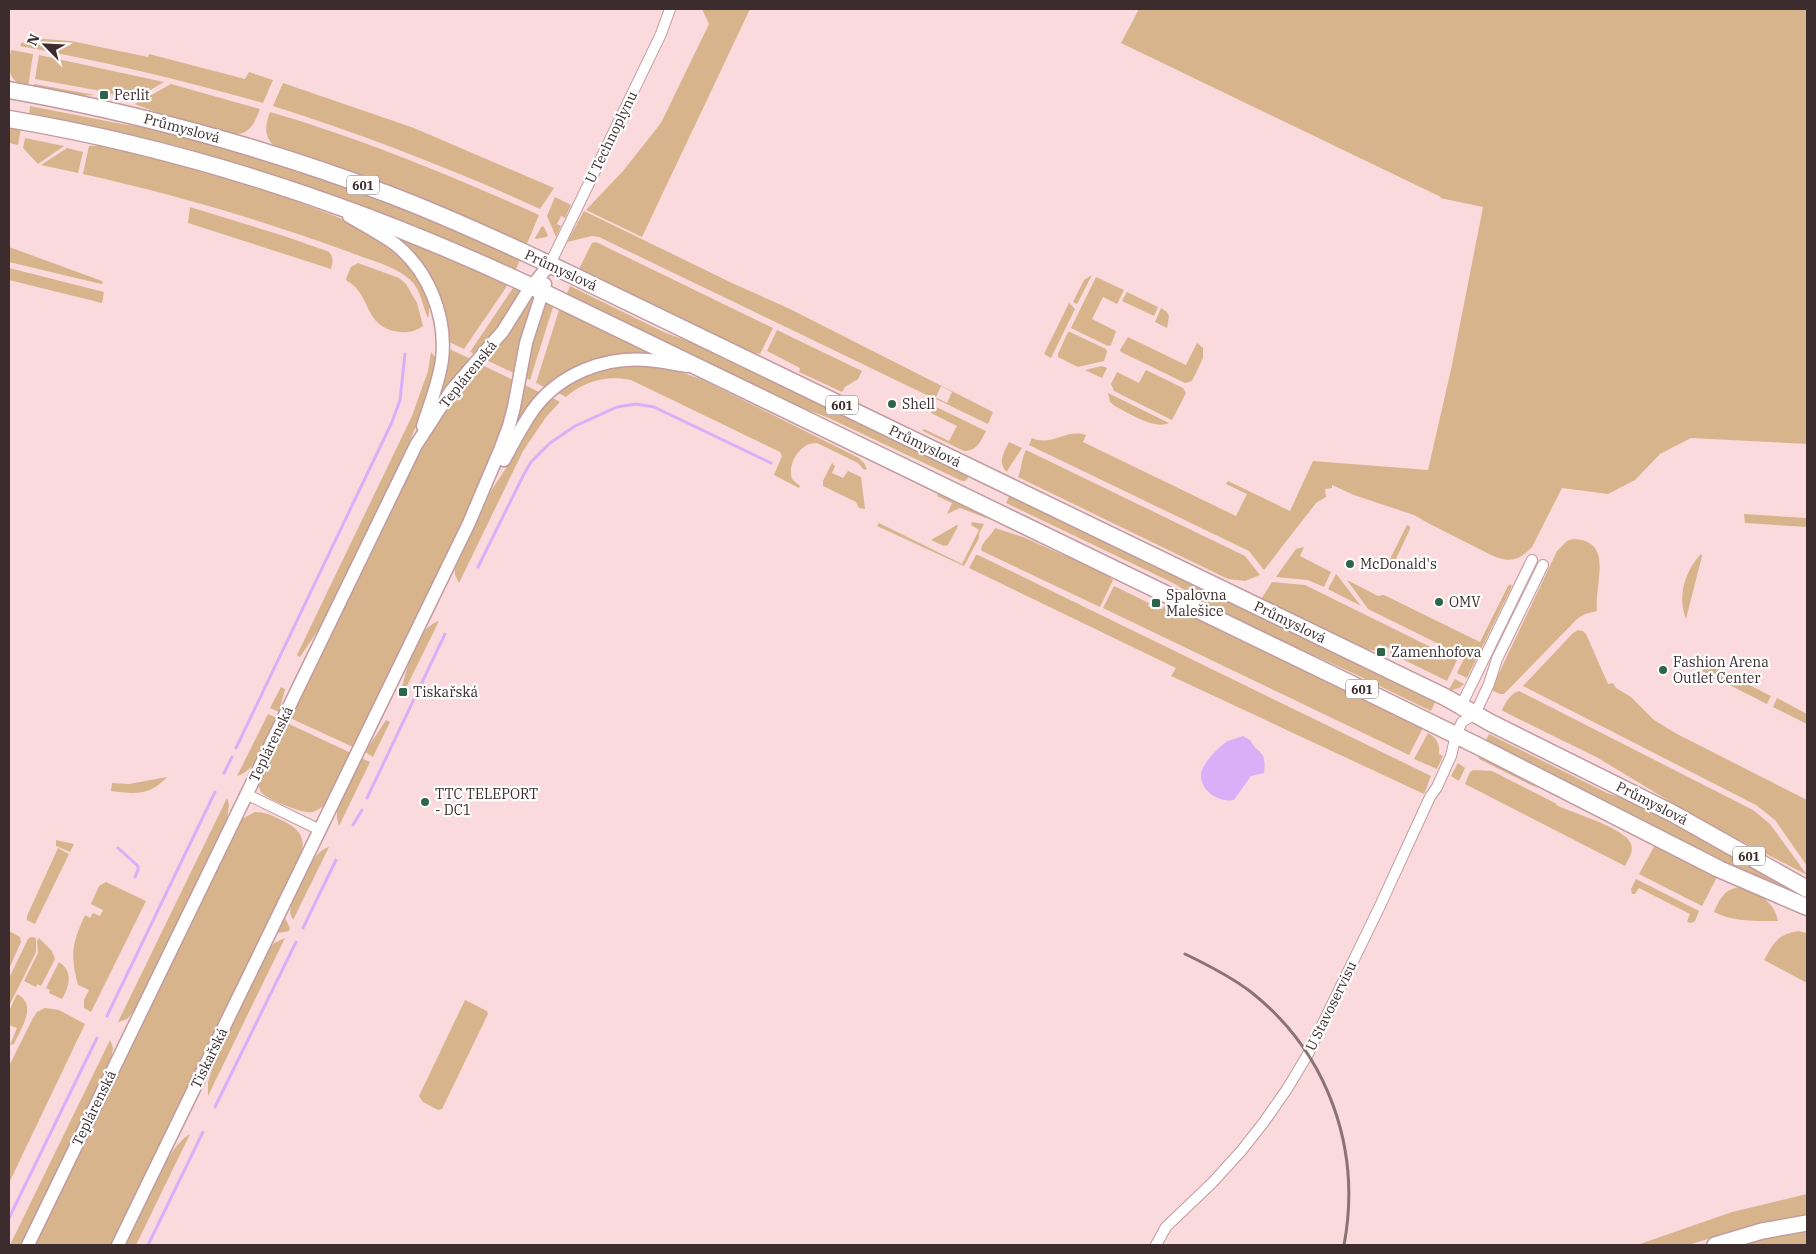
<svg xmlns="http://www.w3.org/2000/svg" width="1816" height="1254" font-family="'IBM Plex Serif',serif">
<rect width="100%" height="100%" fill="#fbdadd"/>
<!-- green -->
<g fill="#d7b48b">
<path d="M702 9H750L642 237 586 210 623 171 661 123 709 24Z"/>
<path d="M1139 9H1807V444L1691 438 1660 454 1635 480 1608 494 1562 488 1532 547C1520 560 1510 563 1493 556L1428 523 1414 515 1354 495 1332 485V488L1325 489 1326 497 1316 503 1264 570 1249 551 1029 445 1032 438C1051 447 1067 428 1086 435L1083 442 1236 516 1247 494 1226 484 1228 481 1290 511 1313 461 1428 470 1452 365 1483 207 1440 198 1441 197 1121 43Z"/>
<path d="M44 39 71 41 148 57 149 54 245 79 249 72 273 80 263 103C183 80 102 61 20 46L21 43Z"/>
<path d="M11 50 33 54 28 88C8 81 7 69 11 50Z"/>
<path d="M39 55 164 82 133 100 101 91 35 79Z"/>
<path d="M283 83 414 128 554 188 540 209C453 169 364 135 273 106Z"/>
<path d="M34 84 95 95 73 96 33 89Z"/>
<path d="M171 84 260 109C256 119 253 128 243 133 228 139 152 111 135 104Z"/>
<path d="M30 106 122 124 175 132 222 145 396 204 521 257 515 272 430 234 29 116Z"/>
<path d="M270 112C363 139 452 176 539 215L526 246 277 148C263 138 265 126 270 112Z"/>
<path d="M12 126 21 128 18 145 9 143V128Z"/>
<path d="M25 138 64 146 38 164 23 148Z"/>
<path d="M111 145C161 159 212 170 261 186 275 191 289 198 303 204 348 220 403 241 423 289 428 299 431 306 428 318 422 305 421 288 408 278 394 266 367 259 349 252 262 220 173 194 83 174L89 146Z"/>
<path d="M67 148 83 152 78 173 41 165Z"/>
<path d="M555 197 571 205 565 218 561 216 557 224 561 226 556 237 547 216Z"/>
<path d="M190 207 284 236 327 251C334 255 333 262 331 269L188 223Z"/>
<path d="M584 211 732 283 790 309 993 412 988 424 936 399 937 398 947 403 952 392 941 386 935 399 599 237 592 236 567 242Z"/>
<path d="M542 226 544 227 548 236 546 237 536 239 535 238Z"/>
<path d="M398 238H403L509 283 464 349 447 341 446 324 399 242Z"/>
<path d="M596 242 773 328 760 354 742 350 578 271 592 243Z"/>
<path d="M9 247 102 281 103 283 101 284 9 262Z"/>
<path d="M358 263 399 278 406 284 417 303 423 326C416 331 409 333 401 332 362 328 373 295 347 281L346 279 351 267Z"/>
<path d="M9 268 104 292 102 303 9 280Z"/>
<path d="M1092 275 1077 304 1073 302 1084 280Z"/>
<path d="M1096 277 1124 290 1117 304 1103 297 1092 319 1116 331 1111 345 1108 346 1071 328Z"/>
<path d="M515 285 521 290 498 329 475 354 470 352Z"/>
<path d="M570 286 666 333 716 351 968 475V478L965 481H962L829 418 784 401 566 296Z"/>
<path d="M1127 292 1158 307 1154 316 1122 301Z"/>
<path d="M531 296H536L514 373 484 359Z"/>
<path d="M547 301 554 304 530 380 524 377C528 357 535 317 547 301Z"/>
<path d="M1069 303 1075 309 1051 358 1044 354Z"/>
<path d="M560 307 653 354 546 388 536 383Z"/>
<path d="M1161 308 1167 312 1169 316 1167 328 1155 322Z"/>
<path d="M777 330 862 371 858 379 845 387 842 392 799 372 800 368 767 351Z"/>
<path d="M1068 332H1070L1106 349 1107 352 1104 361 1078 367 1058 357V354Z"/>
<path d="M1128 337 1186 365 1197 343 1203 348V358L1192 381 1185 383 1121 352 1120 350Z"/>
<path d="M447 348 471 359 443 392 440 391Z"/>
<path d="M431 352 437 360 428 396 404 456 323 623 300 657 297 655 412 416 428 371Z"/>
<path d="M480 364 513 380 505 421 473 500 353 747 290 718C320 657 349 597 378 536 407 477 436 414 480 364Z"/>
<path d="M651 365 675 370 703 380 859 458 864 463 867 469 864 470 858 463 817 443C800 442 787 464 792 479L800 486 799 488 774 475 782 456 780 452 631 380C607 375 584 381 566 397L556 392C591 368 610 366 651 365Z"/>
<path d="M1102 366 1107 368 1102 378 1085 370Z"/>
<path d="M1146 370 1183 388 1186 393 1172 420 1114 391 1111 384 1117 372 1139 383Z"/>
<path d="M523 384 541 393 518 421 517 418Z"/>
<path d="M1108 393 1169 423C1154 430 1129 413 1115 406L1110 402Z"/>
<path d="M551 397 560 402 546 417 523 451 459 583 455 575V569L491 491 508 465 526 431 536 414Z"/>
<path d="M930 404 986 431C981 441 977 451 964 451L923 431 924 429 949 441 957 426 931 413 933 408 930 406Z"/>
<path d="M1009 442 1022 448C1017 457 1011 463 1007 472 997 463 1004 452 1009 442Z"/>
<path d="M1026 450 1245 556 1260 575 1245 581 1228 579 1018 477C1022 468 1021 460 1026 450Z"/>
<path d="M873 460 988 514 986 518 960 508 947 514 952 503 937 496 938 494 889 470Z"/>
<path d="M832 463 835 466 832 473 843 478 848 471 861 477 865 509 859 508 856 502 823 486V481Z"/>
<path d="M1010 494 1436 700 1431 711 1359 676 1224 614 1173 583 1006 503Z"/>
<path d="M1744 514 1807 518V527L1745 523Z"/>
<path d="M972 522 984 524 979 533V538L964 566 877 526 879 523 962 564 979 530 971 525Z"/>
<path d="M957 525 958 526 948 545 944 546 931 540Z"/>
<path d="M1407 525 1410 526V529L1394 563 1389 561Z"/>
<path d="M995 528 1023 537 1063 555 1079 558 1094 565 1113 580 1100 607 982 551 981 548C985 539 991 536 995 528Z"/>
<path d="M1573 539C1615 540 1594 584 1597 611L1585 614 1577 619 1504 694H1500L1491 690 1557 551 1567 541Z"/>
<path d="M1304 547 1300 556 1331 572 1324 587 1308 580 1276 577 1296 549Z"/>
<path d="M1701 554 1702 556 1686 619C1677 596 1685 571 1701 554Z"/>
<path d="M976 555H978L1431 776 1424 794 1171 676 1176 668 969 568Z"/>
<path d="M1336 574 1337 575 1361 606 1328 589Z"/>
<path d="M1347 580 1378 596 1384 595 1480 642 1508 586 1510 584 1512 586 1467 678 1457 673 1465 657 1368 609Z"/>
<path d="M1272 582 1305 585 1457 660 1447 681 1390 653 1392 650 1379 644 1376 651 1352 646 1260 601Z"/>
<path d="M1114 586 1149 603 1148 606 1158 610 1159 608 1163 609 1164 605 1180 607 1424 726 1409 755 1103 608Z"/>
<path d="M439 621 406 688 402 687C407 667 417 627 439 621Z"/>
<path d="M1578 630 1583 631 1586 634 1608 684 1613 683 1616 688 1631 697 1654 720 1677 734 1807 800V866L1775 820 1756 805 1523 686 1573 633Z"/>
<path d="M1708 664 1771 696 1767 704 1702 671Z"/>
<path d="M1455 679 1464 684 1459 688 1448 691Z"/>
<path d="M281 687 285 689 279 712 270 708Z"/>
<path d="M1519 691 1753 810 1770 824 1807 875 1704 822 1598 758 1503 711 1502 710C1505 703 1511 693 1519 691Z"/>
<path d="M1777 698 1807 714V724L1773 707Z"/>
<path d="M268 714 277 718C268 736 257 771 237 776Z"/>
<path d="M386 720 390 722 373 757 365 752Z"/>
<path d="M287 723 351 753 326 804C322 807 317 811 312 812 303 814 270 800 263 794 259 790 259 787 259 783Z"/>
<path d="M1428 733C1437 738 1440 744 1439 754L1443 756 1437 769 1414 759Z"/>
<path d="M1489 734 1607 793 1646 806 1807 896V900L1739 872 1485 742Z"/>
<path d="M1479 755 1504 765 1539 789 1479 759Z"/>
<path d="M361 758 370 762 339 826 337 818V809Z"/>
<path d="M1458 763 1465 768 1459 781 1451 776Z"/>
<path d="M1473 770 1492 771 1557 804 1556 805C1572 813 1626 828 1631 844 1634 852 1628 859 1625 866L1465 784 1470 772Z"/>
<path d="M167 777C150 796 134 794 111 791L112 783 129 784Z"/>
<path d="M227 798 229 805 227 819 135 1010 127 1019 118 1022Z"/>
<path d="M255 812C265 812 271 815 279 819 294 826 306 833 302 852L111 1245H34L238 825 242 819Z"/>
<path d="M56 840 74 844 70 852 56 846Z"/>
<path d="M1655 845 1716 875V879L1702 906 1639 874Z"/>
<path d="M329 847 293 920 290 913 291 905C299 888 310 852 329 847Z"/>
<path d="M58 848 69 854 35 924 27 920V916Z"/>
<path d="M1636 879 1699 911 1695 921 1691 923 1687 922 1690 914 1639 888 1635 894H1632L1631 889Z"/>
<path d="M106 882 146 901 91 1012 84 1008V1000L89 990 78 985C70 953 72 944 85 915L90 918 93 913 100 916 103 910 91 904 99 886Z"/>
<path d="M1740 887C1757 892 1775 902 1778 921 1755 921 1734 922 1714 912 1720 899 1724 889 1740 887Z"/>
<path d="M285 918 290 928 289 931 279 933 278 932Z"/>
<path d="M9 931 20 937 21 942 9 969Z"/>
<path d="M1798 931 1807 933V983L1764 960C1774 942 1777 935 1798 931Z"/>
<path d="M31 937 36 938V952L9 1006V978L28 939Z"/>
<path d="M39 938 52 951 55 959 41 986 37 984 36 987 24 981 38 953 37 941Z"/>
<path d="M285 938 208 1096V1082L213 1066 268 951 274 943Z"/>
<path d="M59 962C74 972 69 987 62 999L49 993 50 990 46 988Z"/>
<path d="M17 994C38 1005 21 1028 14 1044L10 1045 17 1028 9 1025V1011Z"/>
<path d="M465 1000 487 1011 488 1014 442 1109 438 1110 423 1102 419 1096Z"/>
<path d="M45 1008 59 1010 85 1024 9 1183V1066L33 1018 37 1012Z"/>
<path d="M110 1040 113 1048 111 1060 21 1245H10Z"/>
<path d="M190 1134 136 1245H125C139 1217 165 1148 190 1134Z"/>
<path d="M1807 1194V1216L1761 1223 1688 1245H1637L1732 1212Z"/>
<path d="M1807 1229V1245H1736L1759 1239Z"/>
</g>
<!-- water -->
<path fill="#daaff8" d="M1243 736 1250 740C1258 756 1267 748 1264 773L1251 776 1234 800C1219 803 1200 791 1201 774 1202 764 1219 746 1228 741 1232 739 1238 738 1243 736Z"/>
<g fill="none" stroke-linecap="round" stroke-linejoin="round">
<!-- stream -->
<g stroke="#daaff8" stroke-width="3">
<path d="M478 567 524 474 531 462 550 443 575 426 617 407 636 404 654 407 771 463"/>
<path d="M236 748 392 422 400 400 405 354"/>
<path d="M224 773 232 757"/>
<path d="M367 798 445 634"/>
<path d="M353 825 362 810"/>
<path d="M118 848 138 866V870L135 877"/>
<path d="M303 928 336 860"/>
<path d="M107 1016 215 792"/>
<path d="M215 1107 296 942"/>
<path d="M9 1218 97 1038"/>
<path d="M148 1245 203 1132"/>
</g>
<!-- minor casing -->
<g stroke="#c19b9f" stroke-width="12">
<g id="minor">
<path d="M550 264 661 34 670 9"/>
<path d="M1461 710V706L1532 560"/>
<path d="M246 794 320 830"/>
<path d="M1156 1245 1166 1227 1213 1182 1242 1150 1264 1122 1287 1089 1308 1054 1379 908 1430 797 1437 787 1451 756 1456 735 1462 722 1475 714 1489 684 1497 659 1543 565"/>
</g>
</g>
<!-- tertiary casing -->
<g stroke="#c19b9f" stroke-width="15">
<g id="tertiary">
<path d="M349 216C364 225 381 234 395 244 429 271 447 317 442 360 439 382 430 404 423 426"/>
<path d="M504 460C513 443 522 426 533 410 559 374 605 356 648 360 661 361 674 364 687 366"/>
<path d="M28 1245 416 445 451 391 503 331 528 291 550 264"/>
<path d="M118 1245 469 523 500 450 509 426 514 407 526 343 545 284"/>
</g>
</g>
<!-- secondary casing -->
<g stroke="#c19b9f" stroke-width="18">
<path id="secondary" d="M1715 1245 1762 1231 1807 1223"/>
</g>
<!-- primary casing -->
<g stroke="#c19b9f" stroke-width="19">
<g id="primary">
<path d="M9 90C137 113 263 147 385 193 449 217 511 246 572 275L1445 697 1491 723 1672 813 1807 889"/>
<path d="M9 119C194 150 373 211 543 292L1341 679 1480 747 1719 869 1807 907"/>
</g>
</g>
<!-- minor -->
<use href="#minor" stroke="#fff" stroke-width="10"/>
<!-- tertiary -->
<use href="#tertiary" stroke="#fff" stroke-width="12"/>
<!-- secondary -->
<use href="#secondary" stroke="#fff" stroke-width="15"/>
<!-- primary -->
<use href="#primary" stroke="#fff" stroke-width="16"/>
<!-- rail -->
<path stroke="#8a7375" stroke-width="3" d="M1185 954C1208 965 1230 976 1251 992 1328 1053 1362 1149 1344 1245"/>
</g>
<!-- markers -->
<g fill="#2d644b" stroke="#fff" stroke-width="2">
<rect x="99" y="90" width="10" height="10" rx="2.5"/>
<circle cx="892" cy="404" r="5"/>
<circle cx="1350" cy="564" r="5"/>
<circle cx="1439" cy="602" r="5"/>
<rect x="1151" y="598" width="10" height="10" rx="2.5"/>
<rect x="1376" y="647" width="10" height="10" rx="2.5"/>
<circle cx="1663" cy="670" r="5"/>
<rect x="398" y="687" width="10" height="10" rx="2.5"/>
<circle cx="425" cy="802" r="5"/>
</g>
<g text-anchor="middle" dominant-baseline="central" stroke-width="4.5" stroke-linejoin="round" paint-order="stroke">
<!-- shield labels -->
<g fill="#fff" stroke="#766b6d" stroke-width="1">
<rect x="347" y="175.5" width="32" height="19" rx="4"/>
<rect x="826" y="395.5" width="32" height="19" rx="4"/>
<rect x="1346" y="679.5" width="32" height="19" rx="4"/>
<rect x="1733" y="846.5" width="32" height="19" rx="4"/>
</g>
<g font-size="12" font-weight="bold" fill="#3c2c2e">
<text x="363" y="185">601</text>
<text x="842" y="405">601</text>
<text x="1362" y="689">601</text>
<text x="1749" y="856">601</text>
</g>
<!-- poi labels -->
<g font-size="14" fill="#3c2c2e" stroke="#fff" text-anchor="start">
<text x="114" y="95">Perlit</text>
<text x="902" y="404">Shell</text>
<text x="1360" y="564">McDonald's</text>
<text x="1166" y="595">Spalovna<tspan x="1166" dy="16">Malešice</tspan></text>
<text x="1449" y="602">OMV</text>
<text x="1391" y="652">Zamenhofova</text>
<text x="1673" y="662">Fashion Arena<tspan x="1673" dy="16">Outlet Center</tspan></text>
<text x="413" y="692">Tiskařská</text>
<text x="435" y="794">TTC TELEPORT<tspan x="435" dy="16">- DC1</tspan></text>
</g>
<!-- street labels -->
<g font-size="14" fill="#3c2c2e" stroke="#fff">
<text transform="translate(182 128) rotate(15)">Průmyslová</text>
<text transform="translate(611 137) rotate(-64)">U Technoplynu</text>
<text transform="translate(561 270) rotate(25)">Průmyslová</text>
<text transform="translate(468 374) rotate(-51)">Teplárenská</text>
<text transform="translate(925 446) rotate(26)">Průmyslová</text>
<text transform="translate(1290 622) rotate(26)">Průmyslová</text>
<text transform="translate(271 744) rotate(-64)">Teplárenská</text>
<text transform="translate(1652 803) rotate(27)">Průmyslová</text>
<text transform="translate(1331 1006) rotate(-64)">U Stavoservisu</text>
<text transform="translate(209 1058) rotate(-64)">Tiskařská</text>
<text transform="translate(94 1108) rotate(-64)">Teplárenská</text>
</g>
</g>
<!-- border -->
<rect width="1816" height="1254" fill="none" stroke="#3c2c2e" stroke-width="20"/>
<!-- north arrow -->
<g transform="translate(45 45) rotate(294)" stroke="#ffffff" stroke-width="4" paint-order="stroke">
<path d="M0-4L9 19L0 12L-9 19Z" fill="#3c2c2e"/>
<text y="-8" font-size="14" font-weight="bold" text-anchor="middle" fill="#3c2c2e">N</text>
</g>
</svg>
